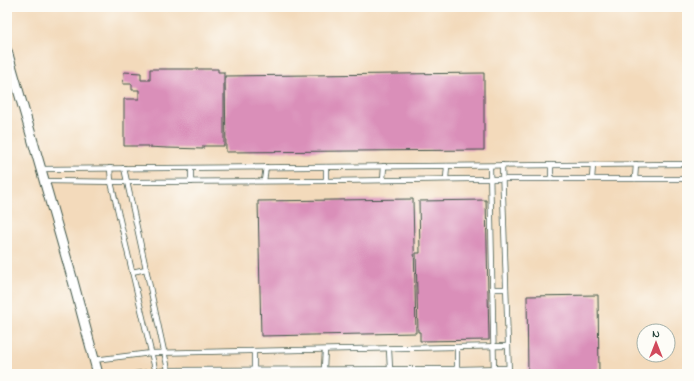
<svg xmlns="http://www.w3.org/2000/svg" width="694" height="381" font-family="'Indie Flower',sans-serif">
<rect width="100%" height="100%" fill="#fdfcf7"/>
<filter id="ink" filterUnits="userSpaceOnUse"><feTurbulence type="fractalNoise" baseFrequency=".025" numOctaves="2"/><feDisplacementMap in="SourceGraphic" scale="8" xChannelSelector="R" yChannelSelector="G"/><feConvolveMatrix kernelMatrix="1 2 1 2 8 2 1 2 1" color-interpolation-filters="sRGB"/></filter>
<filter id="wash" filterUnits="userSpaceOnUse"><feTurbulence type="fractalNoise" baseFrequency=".012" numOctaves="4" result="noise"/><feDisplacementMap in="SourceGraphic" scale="16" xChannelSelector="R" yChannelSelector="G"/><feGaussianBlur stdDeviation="0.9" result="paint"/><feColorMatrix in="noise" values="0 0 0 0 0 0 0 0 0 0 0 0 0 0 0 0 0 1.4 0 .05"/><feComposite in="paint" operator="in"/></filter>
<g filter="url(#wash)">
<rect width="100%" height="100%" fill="#f3dabb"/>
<g id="blocks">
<!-- building -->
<g fill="#da8fb9">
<path d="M150 69H218V72H224V146H203V149L167 148 148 147V146H124V99H139V90H132V84H123L124 72 141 73V80H150Z"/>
<path d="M484 73V150L226 152 225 76Z"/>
<path d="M413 199 416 333 261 336 258 201Z"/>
<path d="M486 200 489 340 420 341V332H418L416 253H420L419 201Z"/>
<path d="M598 295 599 374H528L527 296Z"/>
</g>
</g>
</g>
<g filter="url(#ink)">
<use href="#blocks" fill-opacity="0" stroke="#3f5548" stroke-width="1"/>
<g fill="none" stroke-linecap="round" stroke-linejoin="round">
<!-- lane casing -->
<g stroke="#3f5548" stroke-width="6">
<g id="lane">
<path d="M502 165 509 374"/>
<path d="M490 166 494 374"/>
<path d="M326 167V181"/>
<path d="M110 168 111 182 156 373"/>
<path d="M124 168 169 374"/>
<path d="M191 168V182"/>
<path d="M41 169 687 164"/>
<path d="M446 179 447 166"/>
<path d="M551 179V165"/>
<path d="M592 179 593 165"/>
<path d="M635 179 636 164"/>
<path d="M383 180 384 166"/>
<path d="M44 181 127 182 326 181 472 179H687"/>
<path d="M264 181 266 167"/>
<path d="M132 272 146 269"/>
<path d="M492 289H506"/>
<path d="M389 349 390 369"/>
<path d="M254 351V370"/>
<path d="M94 360 151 353 508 346"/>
<path d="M324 369 325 350"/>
<path d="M457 369V347"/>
<path d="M134 374 168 370 457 369 508 368"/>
</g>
</g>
<!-- street casing -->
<g stroke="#3f5548" stroke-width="11">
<path id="street" d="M7 51 73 281 98 374"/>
</g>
<!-- lane -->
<use href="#lane" stroke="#fff" stroke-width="4.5"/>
<!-- street -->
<use href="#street" stroke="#fff" stroke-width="9"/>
</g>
</g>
<!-- margin -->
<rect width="694" height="381" fill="none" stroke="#fdfcf7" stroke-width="24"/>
<!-- north arrow -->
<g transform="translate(656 343)"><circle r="19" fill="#fdfcf7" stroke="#a4b0a9"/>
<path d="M0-3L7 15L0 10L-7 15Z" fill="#d1495b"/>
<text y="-6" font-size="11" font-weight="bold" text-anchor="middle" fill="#1f3d34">N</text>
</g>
</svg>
